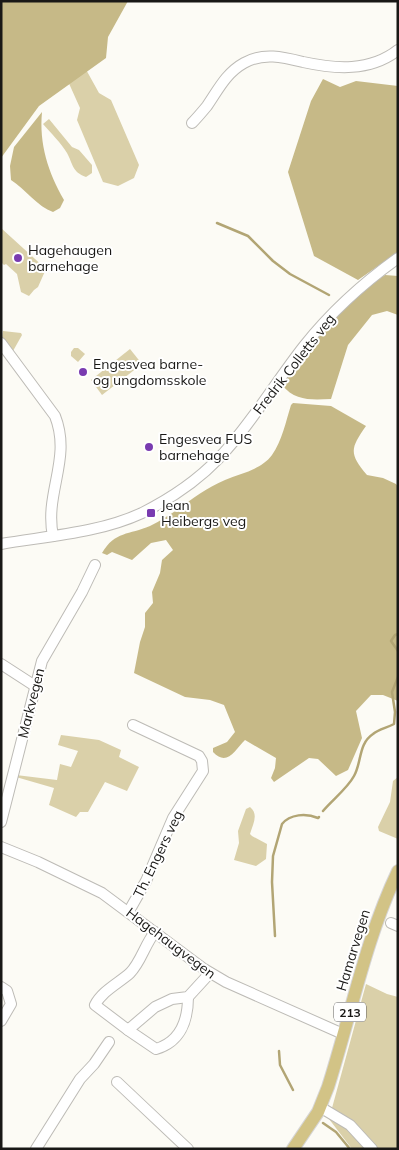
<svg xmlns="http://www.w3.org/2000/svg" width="399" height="1150" font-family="Mulish,sans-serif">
<rect width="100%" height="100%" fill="#fcfbf5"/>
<!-- green -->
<g fill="#dad0a9">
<path d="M32 1H48L99 93 111 100 139 165 134 178 118 186 103 182 77 120 80 108Z"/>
<path d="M49 119 72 147 79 150 92 165V173L86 177C72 172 73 164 67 153 61 143 51 133 43 124Z"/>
<path d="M1 228 46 269 38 287 34 290 29 296 21 292 17 274 6 264 4 265 1 262Z"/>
<path d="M3 331 21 333 22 335 13 351H10L2 338Z"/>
<path d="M74 348H78L85 354 78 362 71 356V352Z"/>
<path d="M130 349 142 364 102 395 91 380Z"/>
<path d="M61 735 99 740 121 750 119 757 139 767 127 791 105 782 88 812H80L76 817 49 805 54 788 16 777V775L57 780 60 764 71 767 78 751 58 745Z"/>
<path d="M398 777V839L379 831 378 827 390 802 393 781Z"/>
<path d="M250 807C259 814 253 824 250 834L252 836 267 844 266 859 256 866 234 860 239 843 238 831 246 809Z"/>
<path d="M366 984 387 994 398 997V1149H352L329 1119Z"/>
</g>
<!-- forest -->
<g fill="#c6b987">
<path d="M1 1H128L108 37 106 58 39 106 1 158Z"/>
<path d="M323 79 340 87 356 81 398 86V252L358 280 314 256 288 172 311 101Z"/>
<path d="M42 112C39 144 48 172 64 200L60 208 53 212C38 207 25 189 11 180L10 166 14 147Z"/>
<path d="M385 275 398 276V315L387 311 372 315 348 345 331 399C311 400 295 401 282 385 310 344 343 304 385 275Z"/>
<path d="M293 403 331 406 366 426C350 449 349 453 367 475L383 478 396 484 398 487V701L383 695H371L356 711 362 738 348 770 336 776 318 759 309 758 274 782 271 778 275 768 276 758 245 740C235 750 227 767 213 752V748L227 742 235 732 224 705 210 700 185 697 134 673 140 642 145 627V613L153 603 152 592 160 573 162 560 173 550 166 540 151 543 132 560 112 552 107 555 102 553C115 531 129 535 150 526 177 513 198 491 225 480 241 473 261 470 272 455 282 441 286 421 291 405Z"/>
</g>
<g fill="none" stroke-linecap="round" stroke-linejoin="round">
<!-- stream -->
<g stroke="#b2a574" stroke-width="2.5">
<path d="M217 223 248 236 273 261 290 274 329 295"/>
<path d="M398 634 395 635 391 641 398 651"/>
<path d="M323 811C332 800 347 789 354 776 362 762 358 744 373 734 379 729 387 728 394 724L395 712 392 692 398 677"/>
<path d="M275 936 272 882 273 856 282 824C290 814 306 813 318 818L319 817"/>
<path d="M279 1051 280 1065 293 1090"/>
<path d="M323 1123 336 1132 350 1149"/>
</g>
<!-- minor casing -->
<g stroke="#bdbbb6" stroke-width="12">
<g id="minor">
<path d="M192 123C197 118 202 112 207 106 218 90 226 73 244 63 263 52 283 57 303 62 335 69 370 72 398 50"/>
<path d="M1 343 55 416C72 459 44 493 53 536"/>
<path d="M1 544C48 536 99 533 142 513 170 499 197 481 219 458 251 424 275 383 304 346 331 312 363 283 398 258"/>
<path d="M1 664 35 686"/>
<path d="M1 822 42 661 82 592 95 565"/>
<path d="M1 847 38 862 102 893 204 969 226 982 343 1034"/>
<path d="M129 911 146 881 173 818 203 771 202 761 199 756 133 725"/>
<path d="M391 923 398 926"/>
<path d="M155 932C145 944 141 962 130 973 119 983 102 991 95 1005L128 1030 155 1007 172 999 188 997 210 973"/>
<path d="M1 987 7 991 11 1004 1 1021"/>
<path d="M128 1030 156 1049C180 1042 188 1021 188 997"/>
<path d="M117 1082 188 1149"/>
<path d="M320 1107 350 1125 372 1149"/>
<path d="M36 1149 80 1079 94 1064 109 1042"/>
</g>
</g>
<!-- major casing -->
<g stroke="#d6d5d5" stroke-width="14">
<path id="major" d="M293 1149 318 1112 328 1087C351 1015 365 940 398 871"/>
</g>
<!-- minor -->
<use href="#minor" stroke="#fff" stroke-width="10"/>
<!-- major -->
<use href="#major" stroke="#d2c386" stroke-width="12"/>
</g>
<!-- markers -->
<g fill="#793bb0" stroke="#fff" stroke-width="2">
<circle cx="18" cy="258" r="5"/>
<circle cx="83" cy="372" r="5"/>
<circle cx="149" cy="447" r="5"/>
<rect x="146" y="508" width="10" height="10" rx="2.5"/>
</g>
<g text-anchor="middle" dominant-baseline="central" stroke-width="4" stroke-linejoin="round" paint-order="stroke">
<!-- shield labels -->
<rect fill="#fff" stroke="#5e5d5c" stroke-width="1" x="334" y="1002.5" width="32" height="19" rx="4"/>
<g font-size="12" font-weight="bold" fill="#191816">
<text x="350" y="1012">213</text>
</g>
<!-- poi labels -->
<g font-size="14" fill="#191816" stroke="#fff" text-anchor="start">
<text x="28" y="250">Hagehaugen<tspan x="28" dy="16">barnehage</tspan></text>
<text x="93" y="364">Engesvea barne-<tspan x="93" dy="16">og ungdomsskole</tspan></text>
<text x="159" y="439">Engesvea FUS<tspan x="159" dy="16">barnehage</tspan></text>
<text x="161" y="505">Jean<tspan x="161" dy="16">Heibergs veg</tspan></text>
</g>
<!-- street labels -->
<g font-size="14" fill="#191816" stroke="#fff">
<text transform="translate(294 364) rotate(-52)">Fredrik Colletts veg</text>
<text transform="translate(31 703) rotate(-76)">Markvegen</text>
<text transform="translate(158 854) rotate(-64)">Th. Engers veg</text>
<text transform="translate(171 943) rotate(37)">Hagehaugvegen</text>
<text transform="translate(353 950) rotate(-73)">Hamarvegen</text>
</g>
</g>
<!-- border -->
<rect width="399" height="1150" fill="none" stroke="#191816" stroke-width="5"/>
</svg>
